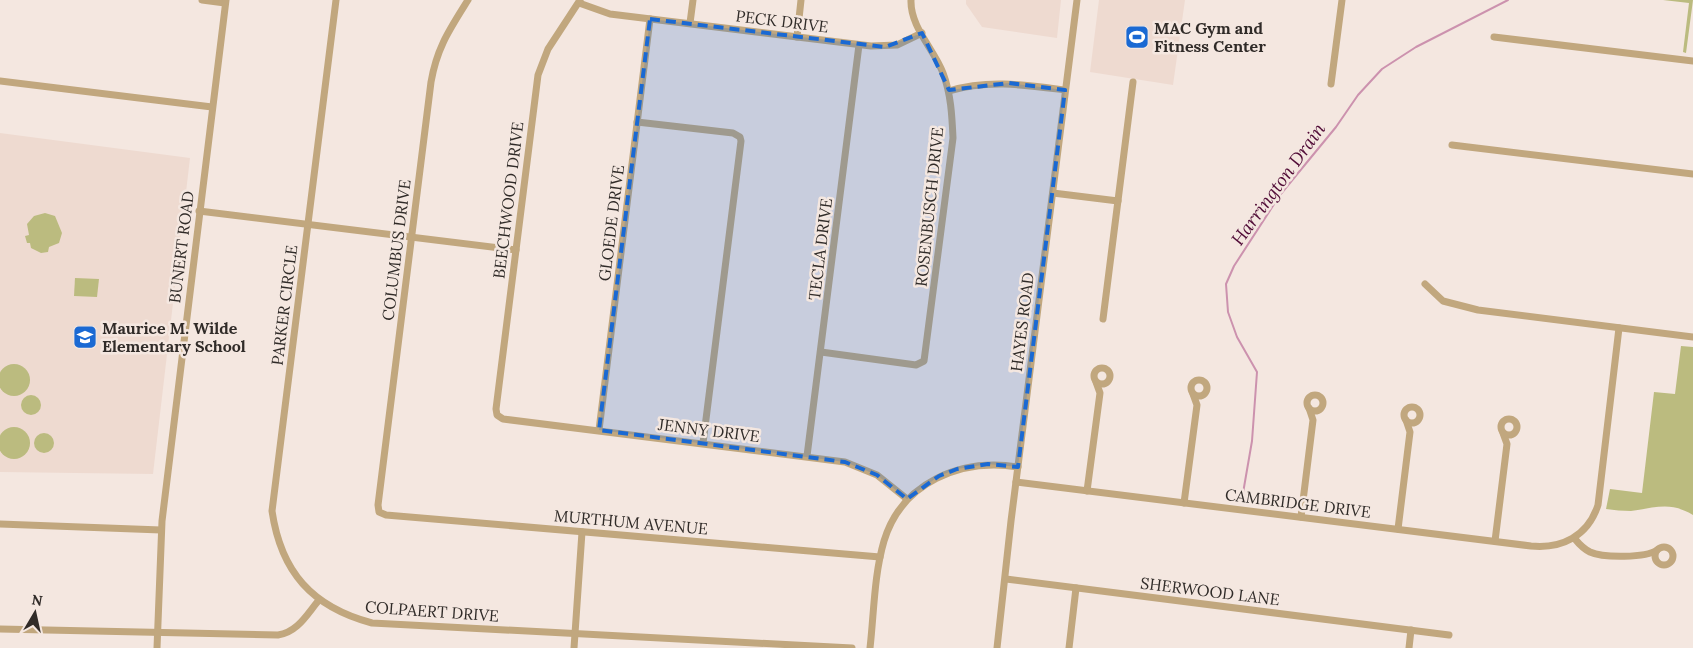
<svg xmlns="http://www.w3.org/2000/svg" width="1693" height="648" font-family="Lora,serif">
<rect width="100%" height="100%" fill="#f4e7e0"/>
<!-- built -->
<g fill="#eedad0">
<path d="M966 0H1061L1057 38 982 27 966 4Z"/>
<path d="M1099 0H1185L1173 85 1090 72Z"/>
<path d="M0 133 190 158 153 474 0 472Z"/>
</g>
<!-- green -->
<g fill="#bbbb7f">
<path d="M1663 0H1693L1686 53 1683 52 1689 3Z"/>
<path d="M45 213 55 216 62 233 59 243 49 247 48 252 41 253 31 248 30 243H27L25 236 29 235 27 224 34 216Z"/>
<path d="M75 278 99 279 97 297 74 296Z"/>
<path d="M1681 346 1693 347V515C1670 501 1655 508 1631 511 1623 511 1614 510 1606 509L1610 489 1642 493 1654 392 1675 394Z"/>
<circle cx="14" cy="380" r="16"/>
<circle cx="31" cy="405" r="10"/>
<circle cx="14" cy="443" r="16"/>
<circle cx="44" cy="443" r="10"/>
</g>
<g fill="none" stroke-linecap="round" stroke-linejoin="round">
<!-- stream -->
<path stroke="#cc92ae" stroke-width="2" d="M1243 493 1252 441 1257 372 1237 337 1228 312 1226 284 1234 266 1280 195 1336 127 1358 95 1382 69 1416 47 1508 0"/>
<!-- minor -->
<g stroke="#c1a77e" stroke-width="7">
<path d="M202 0 225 3"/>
<path d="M336 0 272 511C281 572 312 607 372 623L852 648"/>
<path d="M468 0C450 29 437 47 431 82L378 505 379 512 386 515 880 557"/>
<path d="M580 0 548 49 538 75 496 409 497 415 503 419 845 462 877 475 907 499"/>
<path d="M579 3 610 14 871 46 897 45 922 33"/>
<path d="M690 23 693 0"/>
<path d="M797 37 801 0"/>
<path d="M1494 37 1693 61"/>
<path d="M0 81 212 107"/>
<path d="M1331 84 1342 0"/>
<path d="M949 91C988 79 1026 85 1065 90"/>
<path d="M637 122 733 133 740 137 741 141 703 443"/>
<path d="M1452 145 1693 174"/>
<path d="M1053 193 1118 201"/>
<path d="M199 211 516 250"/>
<path d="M1425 284 1443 301 1478 310 1693 337"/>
<path d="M1103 319 1133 82"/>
<path d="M821 352 916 365 924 361 953 138C952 116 951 94 943 73 934 49 910 27 911 0"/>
<circle cx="1102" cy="376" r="8"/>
<circle cx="1199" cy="388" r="8"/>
<circle cx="1315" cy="403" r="8"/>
<circle cx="1412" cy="415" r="8"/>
<circle cx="1509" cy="427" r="8"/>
<path d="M599 430 650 19"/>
<path d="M807 456 859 45"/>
<path d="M1016 482 1531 546C1562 549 1588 536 1598 505L1619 328"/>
<path d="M1087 491 1100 393 1096 382"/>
<path d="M1184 503 1197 405 1193 394"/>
<path d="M1301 517 1313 420 1309 408"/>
<path d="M0 524 161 530"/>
<path d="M1398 529 1410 432 1406 420"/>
<path d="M1575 539C1579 544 1584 549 1590 552 1603 558 1646 558 1657 550"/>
<path d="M1495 541 1507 444 1503 433"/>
<circle cx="1664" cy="556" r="9"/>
<path d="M1006 579 1449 635"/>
<path d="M0 629 278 635C298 632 307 614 319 600"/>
<path d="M157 648 162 521 226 0"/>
<path d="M574 648 582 532"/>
<path d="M870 648C874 613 874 575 884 541 902 482 961 458 1018 467"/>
<path d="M997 648 1011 521 1077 0"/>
<path d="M1069 648 1076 588"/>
<path d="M1409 648 1411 630"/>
</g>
</g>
<!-- marked area -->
<path fill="#1a69d3" fill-opacity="0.2" stroke="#1a69d3" stroke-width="4" stroke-dasharray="10 6" stroke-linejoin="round" d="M650 19 885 47 922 33 949 90 1009 83 1065 90 1018 467 988 464 957 469 939 476 907 499 877 475 845 462 599 430Z"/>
<!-- icons -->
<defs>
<g id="stadium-square" transform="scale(1.25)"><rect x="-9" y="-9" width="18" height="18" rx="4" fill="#1a69d3" stroke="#f4e7e0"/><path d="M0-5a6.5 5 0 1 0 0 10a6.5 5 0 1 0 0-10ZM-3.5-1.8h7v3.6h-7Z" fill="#fff"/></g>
<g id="school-square" transform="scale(1.25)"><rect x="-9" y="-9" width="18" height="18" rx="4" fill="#1a69d3" stroke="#f4e7e0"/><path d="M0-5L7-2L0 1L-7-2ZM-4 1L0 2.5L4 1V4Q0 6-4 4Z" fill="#fff"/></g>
</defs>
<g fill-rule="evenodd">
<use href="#stadium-square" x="1137" y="37"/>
<use href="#school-square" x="85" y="337"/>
</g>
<g text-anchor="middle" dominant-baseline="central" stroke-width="5" stroke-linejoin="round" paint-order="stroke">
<!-- street labels -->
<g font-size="16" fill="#302b28" stroke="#f4e7e0">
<text transform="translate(782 21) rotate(7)">PECK DRIVE</text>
<text transform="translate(508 200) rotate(-83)">BEECHWOOD DRIVE</text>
<text transform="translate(929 207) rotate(-84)">ROSENBUSCH DRIVE</text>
<text transform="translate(611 223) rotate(-83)">GLOEDE DRIVE</text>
<text transform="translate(181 247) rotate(-83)">BUNERT ROAD</text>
<text transform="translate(820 249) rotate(-83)">TECLA DRIVE</text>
<text transform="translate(396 250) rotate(-83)">COLUMBUS DRIVE</text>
<text transform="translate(284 305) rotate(-83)">PARKER CIRCLE</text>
<text transform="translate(1022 322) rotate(-83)">HAYES ROAD</text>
<text transform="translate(709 430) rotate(7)">JENNY DRIVE</text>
<text transform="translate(1298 503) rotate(7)">CAMBRIDGE DRIVE</text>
<text transform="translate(631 522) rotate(5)">MURTHUM AVENUE</text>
<text transform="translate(1210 591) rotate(7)">SHERWOOD LANE</text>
<text transform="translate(432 611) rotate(4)">COLPAERT DRIVE</text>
</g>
<!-- poi labels -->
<g font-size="16" font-weight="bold" fill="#302b28" stroke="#f4e7e0" text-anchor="start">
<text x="1154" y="28">MAC Gym and<tspan x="1154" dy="18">Fitness Center</tspan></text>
<text x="102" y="328">Maurice M. Wilde<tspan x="102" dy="18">Elementary School</tspan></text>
</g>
<!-- water labels -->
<g font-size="18" font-style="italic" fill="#510c37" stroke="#f4e7e0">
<text transform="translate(1278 184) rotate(-54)">Harrington Drain</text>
</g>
</g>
<!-- north arrow -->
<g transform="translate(35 613) rotate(9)" stroke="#f4e7e0" stroke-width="4" paint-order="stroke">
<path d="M0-4L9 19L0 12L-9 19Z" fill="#302b28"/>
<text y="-8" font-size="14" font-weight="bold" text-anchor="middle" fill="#302b28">N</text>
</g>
</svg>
